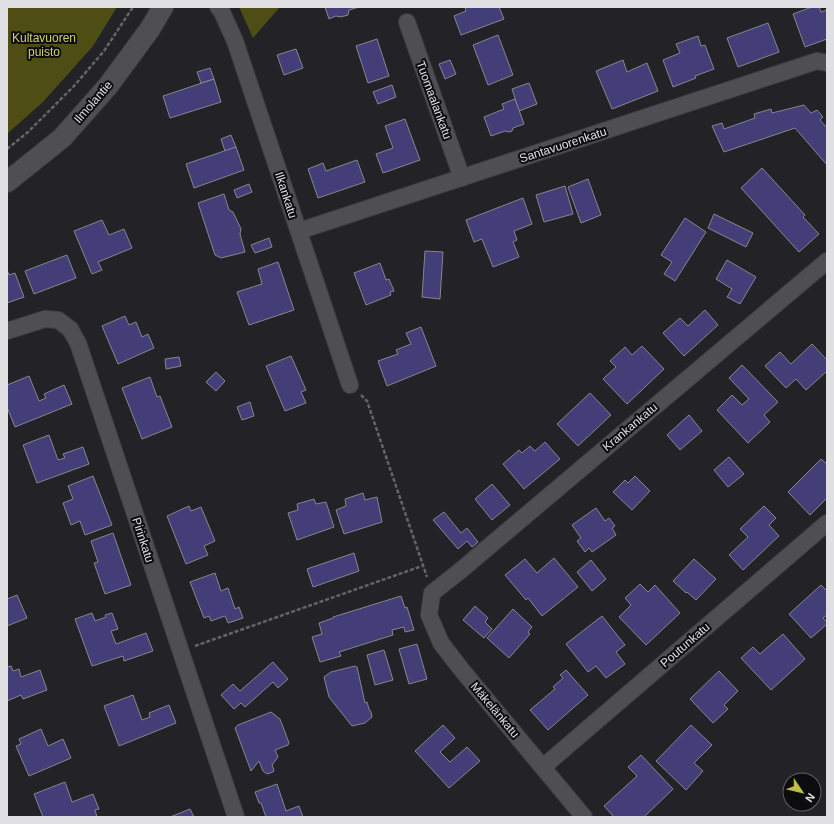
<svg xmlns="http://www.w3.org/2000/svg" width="834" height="824" font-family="Helvetica,sans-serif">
<rect width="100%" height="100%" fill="#232327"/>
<!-- forest -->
<g fill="#4e4d13">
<path d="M7 7H117L93 46 43 102 7 134Z"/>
<path d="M239 7H280L253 38Z"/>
</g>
<!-- building -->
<g fill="#433d78" stroke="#86868b">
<path d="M325 7H359L349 10 348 15 341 17 336 16 329 19Z"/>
<path d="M465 7H499L504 19 461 35 454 16 466 11Z"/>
<path d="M812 7H819L821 12 827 10V39L805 47 793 14Z"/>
<path d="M768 23 779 52 738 67 727 38Z"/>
<path d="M498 35 513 75 488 85 473 45Z"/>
<path d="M698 36 701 46 705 45 714 69 695 76 696 78 673 87 663 60 680 53 676 44Z"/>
<path d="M377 39 389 76 368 83 356 46Z"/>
<path d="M296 49 303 68 284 75 277 55Z"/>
<path d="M450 60 456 74 445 79 439 64Z"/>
<path d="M623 60 627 72 647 63 658 91 612 109 596 71Z"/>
<path d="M210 68 214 79 201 83 197 72Z"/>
<path d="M214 79 221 102 170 118 163 96Z"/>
<path d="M529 83 537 104 519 111 512 89Z"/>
<path d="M392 85 396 97 378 104 373 92Z"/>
<path d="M515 99 524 124 513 128 512 131 509 132 505 131 491 136 484 117 504 109 502 104Z"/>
<path d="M804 105 811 113 817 110 823 117 820 120 827 128V165L795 128 724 152 712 126 722 123 724 129 755 118 754 114 771 109 772 113Z"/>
<path d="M405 119 420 160 383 173 376 154 393 148 385 126Z"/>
<path d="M231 135 236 147 225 151 221 139Z"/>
<path d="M236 147 244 170 194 188 186 164Z"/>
<path d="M357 160 365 182 318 198 308 169 323 163 326 171Z"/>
<path d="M762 168 805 215 803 217 819 234 799 252 741 188Z"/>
<path d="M588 179 601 215 581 223 568 187Z"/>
<path d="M249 184 252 192 237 198 234 190Z"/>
<path d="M565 186 573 214 544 222 536 195Z"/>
<path d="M224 194 229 210 233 212 241 229 240 234 245 252 221 258 215 255 198 203Z"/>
<path d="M523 198 532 224 514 231 517 240 513 242 519 257 493 267 482 239 474 242 466 220Z"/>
<path d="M714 214 753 233 746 247 708 228Z"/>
<path d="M685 218 706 232 675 281 664 274 672 262 661 255Z"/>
<path d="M102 220 109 235 124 229 132 248 98 262 102 270 92 274 74 231Z"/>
<path d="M269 238 272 247 255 253 251 245Z"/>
<path d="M425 251 443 252 440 299 422 297Z"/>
<path d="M67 255 76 278 34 294 25 271Z"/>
<path d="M727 260 756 277 740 304 727 297 732 289 716 279Z"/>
<path d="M278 262 294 310 249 325 237 292 262 284 258 269Z"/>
<path d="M380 263 386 280 389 279 394 291 390 292 391 295 366 305 354 273Z"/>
<path d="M7 270 9 275 15 273 24 297 7 303Z"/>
<path d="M705 310 718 325 684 356 663 333 680 318 688 326Z"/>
<path d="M125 316 129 325 136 322 142 337 148 334 154 348 118 364 102 326Z"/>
<path d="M421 327 436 366 387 386 378 361 398 354 396 350 411 344 406 333Z"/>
<path d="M812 344 827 360V371L806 390 796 379 786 388 765 366 780 352 791 364Z"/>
<path d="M642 346 664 369 627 404 603 379 616 367 610 361 625 347 632 355Z"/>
<path d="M291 356 306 390 301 392 306 403 285 411 266 366Z"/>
<path d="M179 357 181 366 166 369 165 359Z"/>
<path d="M742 365 778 402 764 415 770 422 748 443 717 410 732 395 742 405 749 399 729 378Z"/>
<path d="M216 372 225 381 216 391 206 382Z"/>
<path d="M29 376 39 401 46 398 44 394 64 385 72 404 15 427 7 407V385Z"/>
<path d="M150 377 157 397 160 396 172 427 142 439 122 388Z"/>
<path d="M590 393 611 415 578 446 557 424Z"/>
<path d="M250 402 254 416 242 420 237 407Z"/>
<path d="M689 415 702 431 680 450 667 435Z"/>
<path d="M49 435 58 460 65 458 63 454 83 447 89 464 37 483 23 445Z"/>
<path d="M545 442 560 459 524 489 503 464 519 450 522 453 530 446 535 451Z"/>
<path d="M729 457 744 474 728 487 714 470Z"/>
<path d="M821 459 827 464V498L810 515 788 492Z"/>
<path d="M93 476 112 525 85 535 80 521 71 525 63 503 73 499 68 486Z"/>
<path d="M635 476 650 491 632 510 613 492 625 480 628 483Z"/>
<path d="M492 484 510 505 492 520 475 499Z"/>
<path d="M363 493 365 500 377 497 382 522 344 534 336 510 346 506 345 499Z"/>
<path d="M314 499 316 504 326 502 334 527 297 540 288 513 298 510 297 504Z"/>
<path d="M189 506 191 511 201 507 215 541 204 546 208 555 186 564 167 516Z"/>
<path d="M764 506 776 518 769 525 779 536 743 570 729 555 748 537 740 529Z"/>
<path d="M596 508 605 521 609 518 615 526 612 528 616 535 592 552 589 548 585 552 577 541 581 538 572 525Z"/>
<path d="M444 512 461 533 467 528 478 542 472 547 467 541 458 549 433 520Z"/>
<path d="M113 533 131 585 105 594 94 563 98 562 91 541Z"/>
<path d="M354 553 359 571 313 587 307 569Z"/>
<path d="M554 558 578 587 542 616 528 598 526 600 505 575 525 559 537 573Z"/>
<path d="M694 559 716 579 696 600 687 592 686 593 673 581Z"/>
<path d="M591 560 606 579 592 591 577 572Z"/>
<path d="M215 573 221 591 228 588 235 609 239 607 243 618 228 623 225 616 211 621 209 616 204 618 190 582Z"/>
<path d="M640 584 648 592 655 585 680 613 646 645 619 617 631 605 625 598Z"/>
<path d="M821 585 827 591V615L823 618 827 622V624L811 638 789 614Z"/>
<path d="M17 595 27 618 7 626V599Z"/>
<path d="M401 596 405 608 407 607 414 630 405 632 404 627 392 630 393 635 339 652 341 656 320 662 312 637 322 634 319 623 333 618V617Z"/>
<path d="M475 606 488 618 485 622 492 629 484 638 463 620Z"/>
<path d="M513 609 532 627 528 632 530 634 509 658 487 638Z"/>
<path d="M92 613 95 621 106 617 105 615 112 613 118 629 111 631 116 644 146 633 153 651 124 661 123 656 92 666 75 619Z"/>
<path d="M602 616 625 645 616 652 625 664 606 678 596 666 588 672 566 644Z"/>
<path d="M783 634 805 659 771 690 741 658 753 647 760 654Z"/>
<path d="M417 644 427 679 409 684 399 649Z"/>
<path d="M384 650 393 680 375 685 367 655Z"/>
<path d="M273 662 288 679 278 688 273 682 245 707 241 703 234 709 221 695 233 684 240 691Z"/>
<path d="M11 666 13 671 19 669 21 677 40 670 47 690 23 699 21 695 7 701V667Z"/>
<path d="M355 666 357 667 365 703 367 702 369 709 371 712 372 717 365 723 352 726 329 697 324 677 331 672Z"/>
<path d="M566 670 588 695 548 730 530 710 555 689 553 687 563 678 560 675Z"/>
<path d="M719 671 738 691 724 705 728 709 713 723 690 699Z"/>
<path d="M133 695 142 720 150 717 149 713 169 705 176 723 119 746 104 706Z"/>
<path d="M271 712 280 719 289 743 288 745 275 750 278 757 272 765 274 770 273 772 267 774 263 771 259 761 251 771 235 728 238 725Z"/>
<path d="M443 725 455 738 440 752 450 762 467 747 480 761 449 788 415 751Z"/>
<path d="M691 725 712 745 694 763 703 771 686 790 656 761Z"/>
<path d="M41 729 48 746 63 739 71 758 29 776 16 746 21 744 19 739Z"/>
<path d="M641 755 673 789 644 817H614L604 806 637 776 628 767Z"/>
<path d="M65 782 72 802 93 794 99 809 95 810 97 817H43L34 794Z"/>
<path d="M277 784 286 811 299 806 303 817H266L261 803H259L255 792Z"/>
<path d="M190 809 194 817H170Z"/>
</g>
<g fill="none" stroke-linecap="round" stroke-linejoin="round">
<!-- minor casing -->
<g stroke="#3f3f43" stroke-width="18">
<g id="minor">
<path d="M218 7 221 10 235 41 350 385"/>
<path d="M407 22 462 178"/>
<path d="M299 231 817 61 827 63"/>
<path d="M7 331 45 319 58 320 70 329 78 343 236 817"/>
<path d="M543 767 827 523"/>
<path d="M584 817 461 669 441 643 429 615 432 593 460 571 827 261"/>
</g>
</g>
<!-- tertiary casing -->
<g stroke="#3f3f43" stroke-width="22">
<path id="tertiary" d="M7 182 62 138 108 86 150 29 163 7"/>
</g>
<!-- path -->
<g stroke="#656568" stroke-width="2.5" stroke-dasharray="4 2" stroke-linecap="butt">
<path d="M7 149 28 132 74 86 104 51 133 7"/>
<path d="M361 395 367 401 427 577"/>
<path d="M195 646 422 566"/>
</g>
<!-- minor -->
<use href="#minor" stroke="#4f4f53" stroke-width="16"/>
<!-- tertiary -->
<use href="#tertiary" stroke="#4f4f53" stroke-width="20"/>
</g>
<g text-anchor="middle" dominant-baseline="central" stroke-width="4" stroke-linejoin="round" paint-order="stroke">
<!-- park labels -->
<g font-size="12" fill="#d3d26b" stroke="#0c0c0e">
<text x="44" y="38">Kultavuoren<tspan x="44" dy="14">puisto</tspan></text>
</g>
<!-- street labels -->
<g font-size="12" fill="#e0e0e3" stroke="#0c0c0e">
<text transform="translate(434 100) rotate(70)">Tuomaalankatu</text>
<text transform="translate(93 102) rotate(-49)">Ilmolantie</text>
<text transform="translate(563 145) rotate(-18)">Santavuorenkatu</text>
<text transform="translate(286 195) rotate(72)">Ilkankatu</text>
<text transform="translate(630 427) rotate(-40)">Krankankatu</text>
<text transform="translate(143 540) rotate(72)">Pirinkatu</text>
<text transform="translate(685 645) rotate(-41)">Poutunkatu</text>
<text transform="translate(495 710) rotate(50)">Mäkelänkatu</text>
</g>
</g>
<!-- border -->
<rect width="834" height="824" fill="none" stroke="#e0e0e3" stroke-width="16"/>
<!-- north arrow -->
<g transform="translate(802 792) rotate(125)"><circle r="19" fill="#0c0c0e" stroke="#616163"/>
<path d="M0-3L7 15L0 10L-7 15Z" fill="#c0be40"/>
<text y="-6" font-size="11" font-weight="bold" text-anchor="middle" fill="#e0e0e3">N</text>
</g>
</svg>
